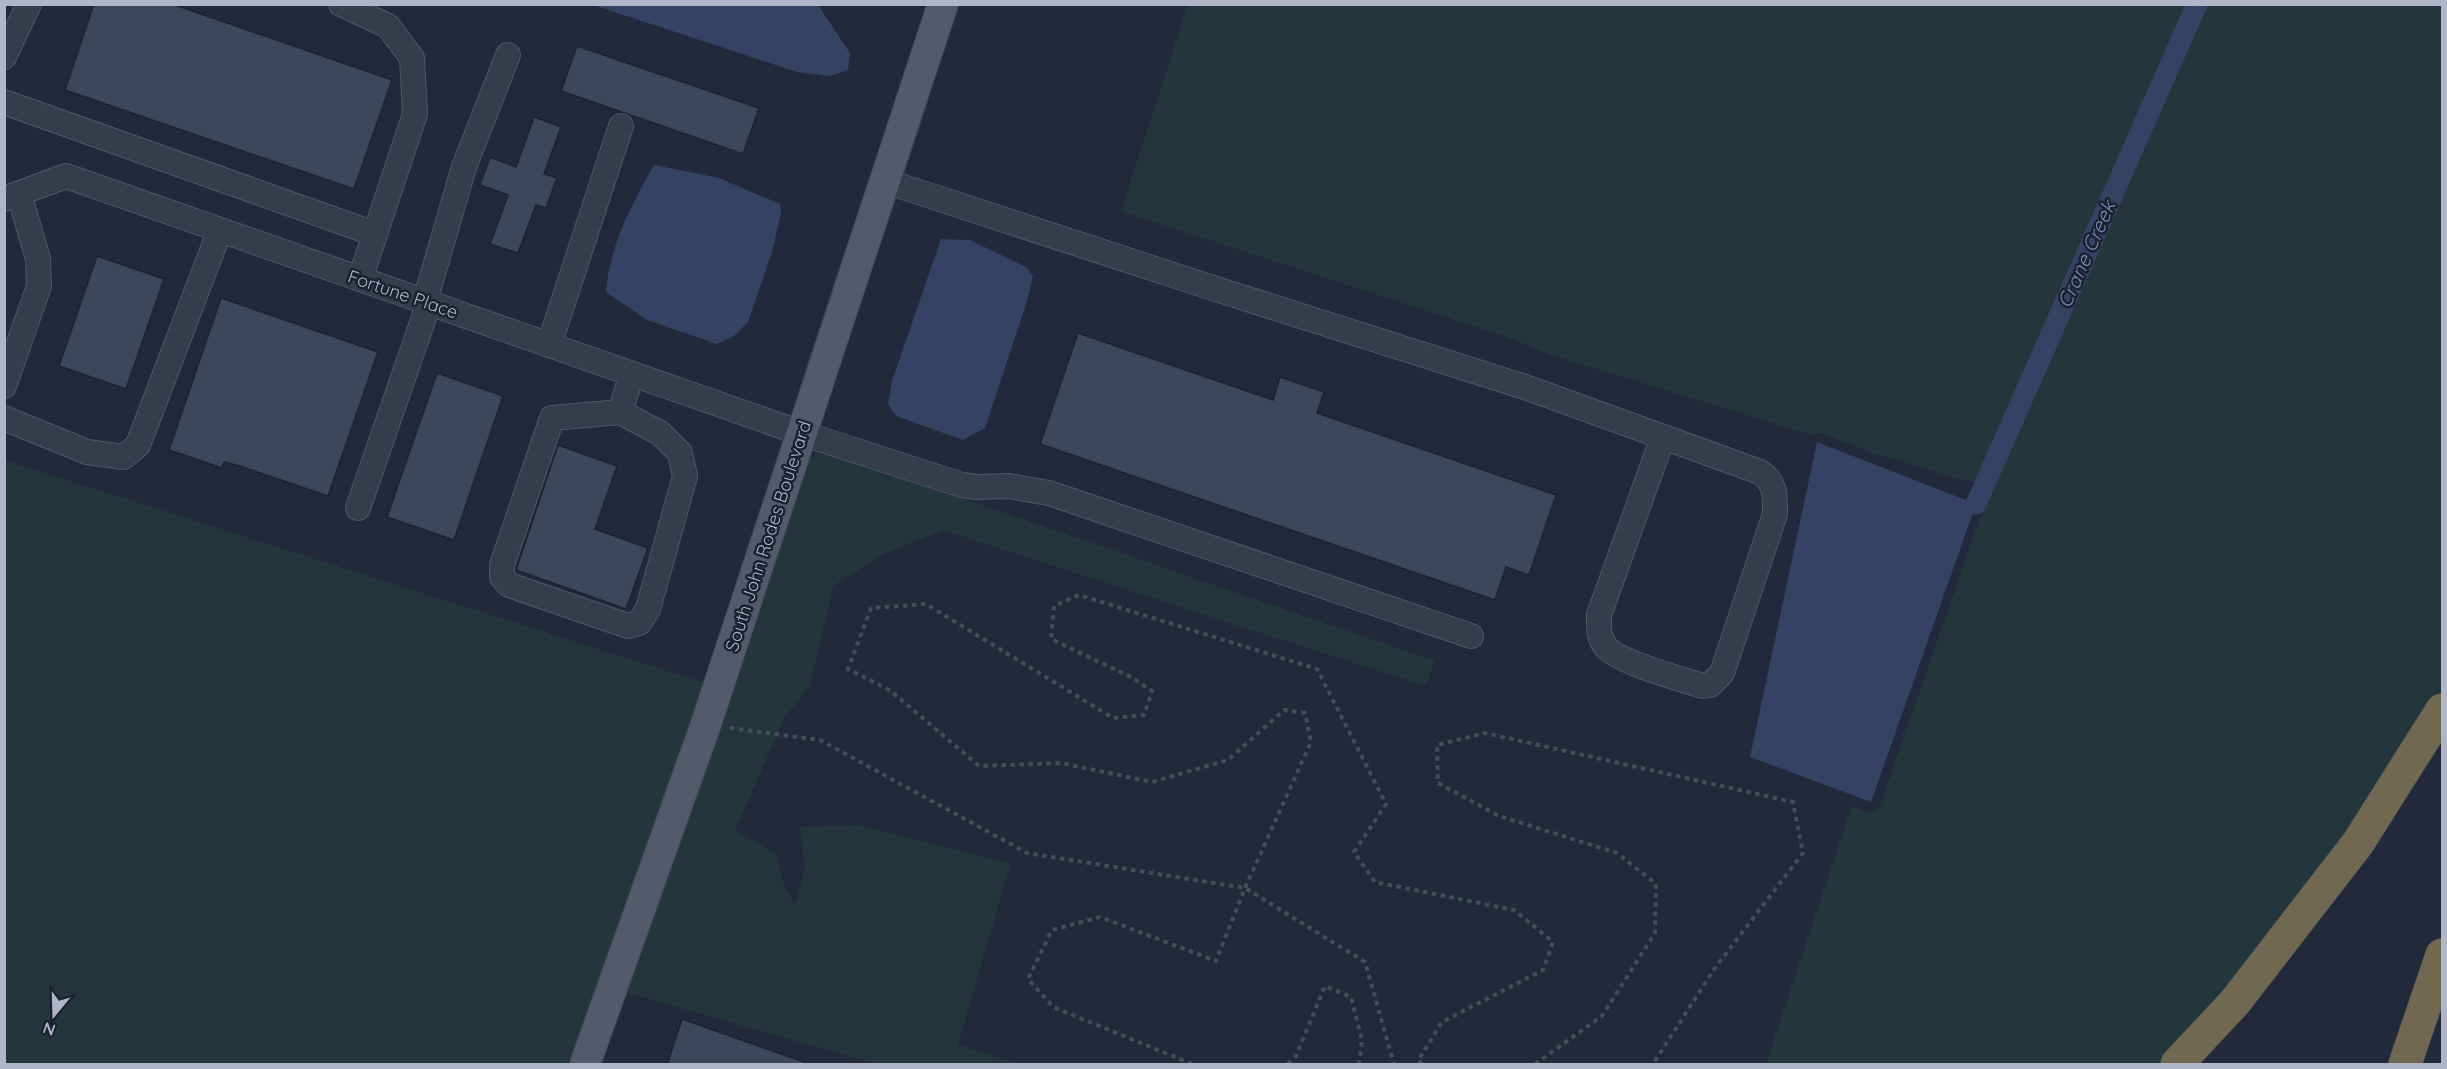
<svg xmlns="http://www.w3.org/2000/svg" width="2447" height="1069" font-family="Quicksand,sans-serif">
<rect width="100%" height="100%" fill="#21293b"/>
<!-- green -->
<g fill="#23363c">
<path d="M1188 5H2442V690L2349 836 2227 994 2162 1064H1766L1852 806C1863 810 1872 816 1880 805L1984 507V498L1974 492 1977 484 1870 452 1821 433 1812 435 1551 355 1507 337 1121 211Z"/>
<path d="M822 450 1435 661 1425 686 943 530 883 554 833 586 810 686 785 717 735 830 776 853 782 880 795 906 805 867 800 827 859 825 1010 864 958 1045 1020 1064H876L622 991 802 465Z"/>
<path d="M4 460 705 683 573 1064H5Z"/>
</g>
<!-- water -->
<g fill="#344263">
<path d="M593 5H818L850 53 848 70 830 76 797 72Z"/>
<path d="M654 165 719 178 780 204 781 213 772 252 748 322 734 336 717 344 647 320 606 292C609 247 632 203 654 165Z"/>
<path d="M941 239 970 240 1026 267 1033 276 1027 301 985 428 963 440 896 416 888 404 892 381Z"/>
<path d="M1817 442 1976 504 1871 802 1750 757Z"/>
</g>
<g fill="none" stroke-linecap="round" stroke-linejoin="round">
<!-- canal -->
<path stroke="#344263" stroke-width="21" d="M1976 504 2197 4"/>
</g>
<!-- building -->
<g fill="#3d475b" stroke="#1c2332" stroke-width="1.5">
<path d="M94 4H172L392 80 354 189 65 90Z"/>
<path d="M577 46 759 108 743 154 561 91Z"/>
<path d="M534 117 561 127 544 174 557 178 546 208 536 205 518 253 490 244 508 195 480 185 490 157 516 167Z"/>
<path d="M97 256 164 279 126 389 59 366Z"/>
<path d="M221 298 378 352 328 496 240 466 224 462 222 468 169 450Z"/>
<path d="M1078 333 1273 400 1280 377 1324 392 1317 413 1556 495 1529 575 1506 567 1495 600 1040 444Z"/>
<path d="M437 373 503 396 454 540 387 517Z"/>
<path d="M558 445 617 466 595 529 648 548 626 609 516 570Z"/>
<path d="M682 1019 804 1062V1065H667Z"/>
</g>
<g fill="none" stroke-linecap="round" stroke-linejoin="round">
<!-- minor casing -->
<g stroke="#505666" stroke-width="26">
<g id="minor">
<path d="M341 4 388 26 412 58 415 114 375 234"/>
<path d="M4 57 29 4"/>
<path d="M4 102 375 234 360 279"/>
<path d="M885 181 1216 289 1525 387 1760 472C1776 483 1775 495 1775 514L1722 673 1710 685 1703 686C1681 679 1618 662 1606 647 1598 638 1599 626 1599 615L1663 437"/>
<path d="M4 199 66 176 801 433 962 485 977 487 1009 486 1049 493 1471 636"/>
<path d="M425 301 464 167 508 55"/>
<path d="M549 345 621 126"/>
<path d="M4 386 39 286 38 259 19 194"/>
<path d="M620 412 660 433 680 453 685 476 648 609 639 623 628 626 509 585 502 577V565L552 418 620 412 632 374"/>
<path d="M4 418 87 452 124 457 138 445 220 230"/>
<path d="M358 508 429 303"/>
</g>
</g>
<!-- major casing -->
<g stroke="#3e4554" stroke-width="32">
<path id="major" d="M585 1064 706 724 943 4"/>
</g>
<!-- highway casing -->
<g stroke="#3d4353" stroke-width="34">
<g id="highway">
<path d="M2177 1064 2235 1002 2358 843 2442 710"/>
<path d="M2405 1064 2442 955"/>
</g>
</g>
<!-- path -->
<g stroke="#3e5256" stroke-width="4" stroke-dasharray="4.5 4.5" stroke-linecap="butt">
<path d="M730 728 820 740 1027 853 1245 888 1365 962 1394 1064"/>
<path d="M1192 1064 1053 1007 1028 979 1052 930 1100 917 1216 961 1245 888 1311 742 1305 713 1284 710 1228 760 1152 782 1061 763 979 766 891 691 848 669 871 608 926 604 1113 718 1144 715 1152 691 1131 677 1051 639 1054 606 1079 595 1317 669 1386 804 1354 852 1375 882 1514 910 1553 942 1543 970 1442 1022 1418 1061 1422 1064"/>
<path d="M1288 1064 1296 1056 1325 986 1351 997 1362 1040 1359 1064"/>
<path d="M1535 1064 1602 1016 1655 933 1656 884 1617 853 1499 816 1438 783 1437 745 1485 733 1793 802 1803 853 1715 968 1653 1064"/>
</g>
<!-- minor -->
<use href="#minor" stroke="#353c4b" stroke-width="24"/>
<!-- major -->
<use href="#major" stroke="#535a6b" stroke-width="30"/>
<!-- highway -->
<use href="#highway" stroke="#716851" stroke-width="33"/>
</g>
<g text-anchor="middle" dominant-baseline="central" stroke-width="5" stroke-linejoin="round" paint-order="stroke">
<!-- street labels -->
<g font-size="18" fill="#b0b6c7" stroke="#1a2130">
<text transform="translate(403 294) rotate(19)">Fortune Place</text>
<text transform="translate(768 536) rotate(-72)">South John Rodes Boulevard</text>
</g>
<!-- water labels -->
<g font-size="20" font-style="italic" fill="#7689b1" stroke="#1a2130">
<text transform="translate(2086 254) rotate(-66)">Crane Creek</text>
</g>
</g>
<!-- border -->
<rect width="2447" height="1069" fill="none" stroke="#b0b6c7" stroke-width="12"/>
<!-- north arrow -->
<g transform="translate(54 1015) rotate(199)" stroke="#1a2130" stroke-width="4.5" paint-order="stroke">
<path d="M0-4.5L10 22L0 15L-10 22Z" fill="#b0b6c7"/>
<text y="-9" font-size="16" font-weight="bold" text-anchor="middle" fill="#b0b6c7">N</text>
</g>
</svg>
